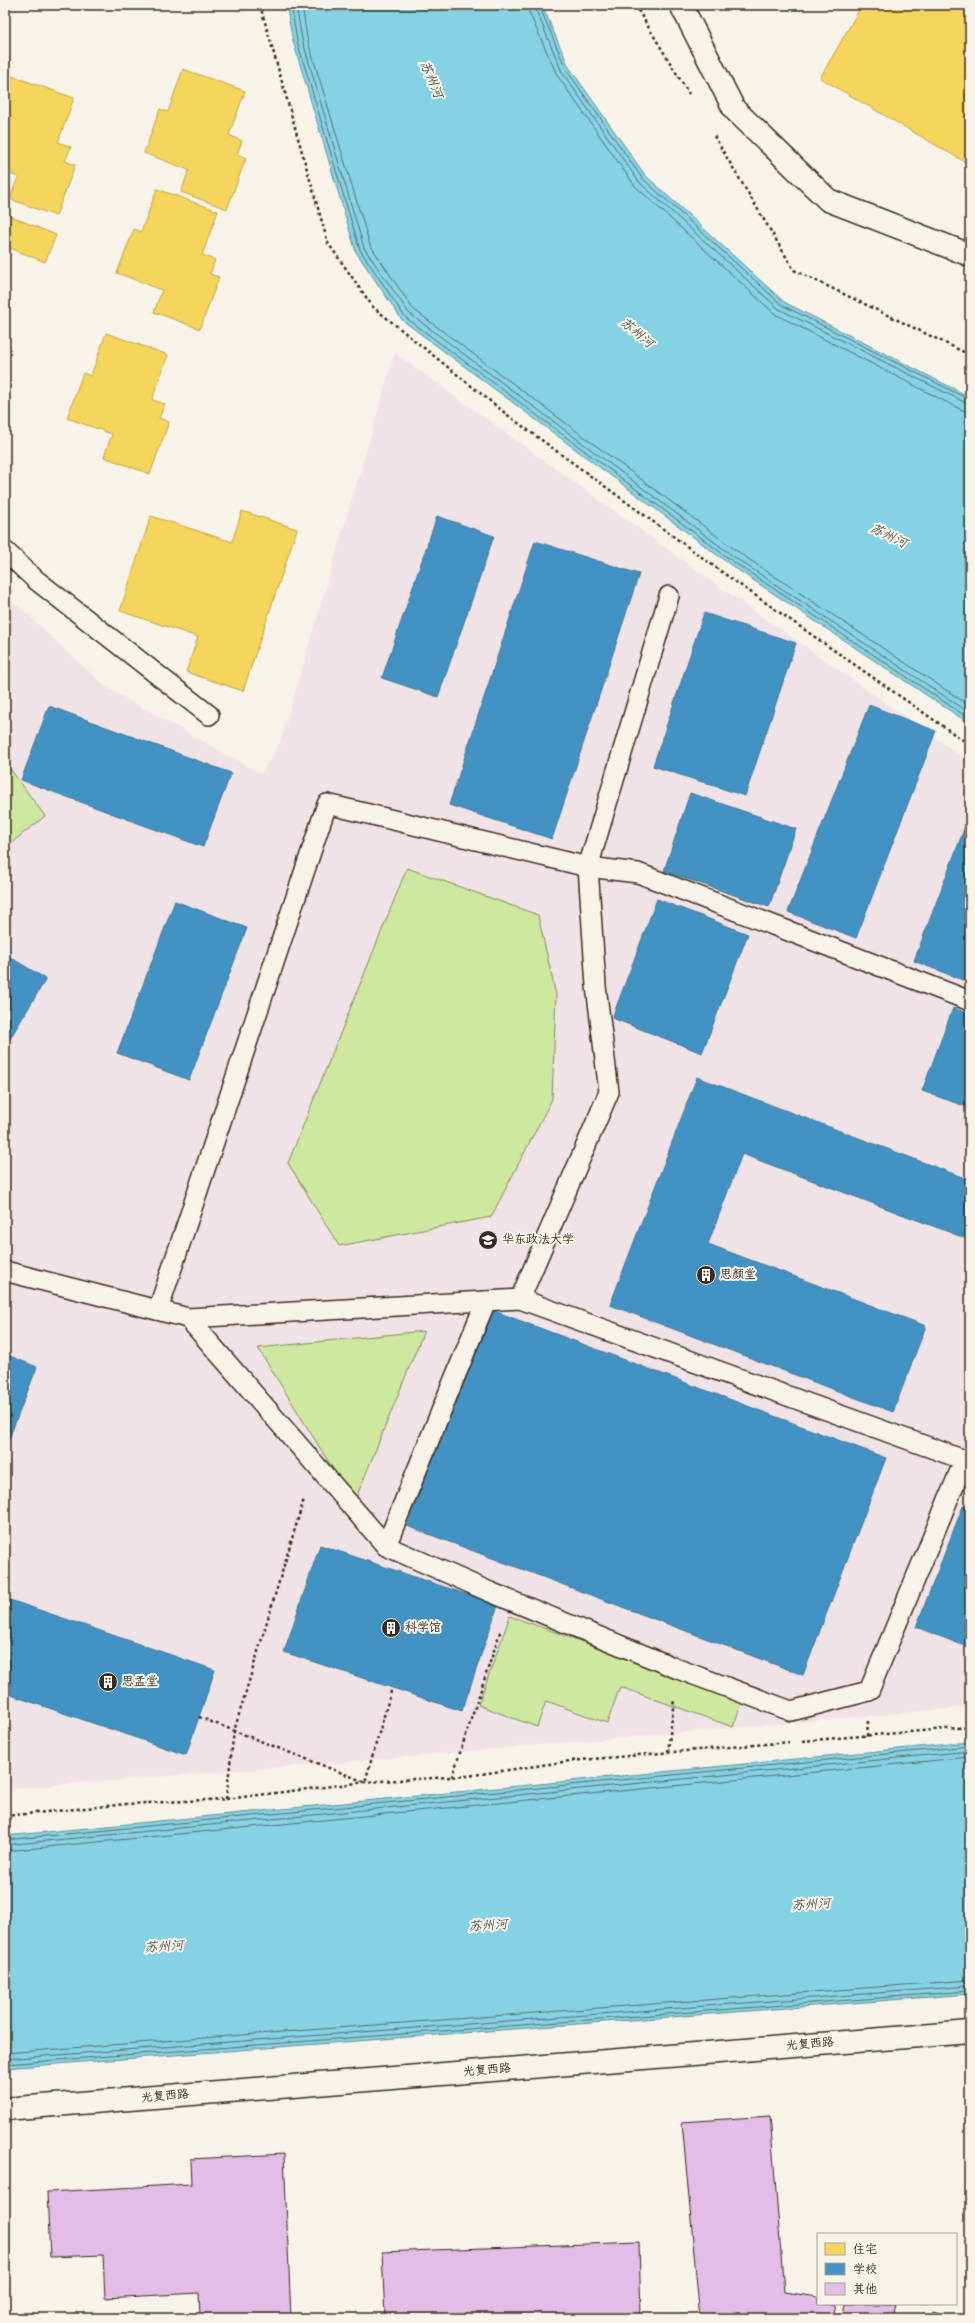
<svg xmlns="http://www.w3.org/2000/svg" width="975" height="2323" font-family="Dekko,'LXGW WenKai TC',sans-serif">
<rect width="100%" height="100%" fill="#f7f3e8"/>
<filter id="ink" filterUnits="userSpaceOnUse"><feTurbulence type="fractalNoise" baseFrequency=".025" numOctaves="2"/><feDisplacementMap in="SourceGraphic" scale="8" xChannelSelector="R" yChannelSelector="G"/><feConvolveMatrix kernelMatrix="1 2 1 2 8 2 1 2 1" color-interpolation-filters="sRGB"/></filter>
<g filter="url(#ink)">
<!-- built -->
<path fill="#f0e3e8" d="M395 353 717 585 970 762V1707L371 1760 5 1789V594L106 687 261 774 280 743Z"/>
<!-- green -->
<g fill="#cee89f" stroke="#84895e">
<path d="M5 762 45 816 5 848Z"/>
<path d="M407 868 538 915 556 995 552 1099 491 1217 339 1246 288 1163Z"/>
<path d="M424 1331 354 1503 258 1348Z"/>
<path d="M510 1616 743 1699 733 1727 620 1687 607 1723 546 1701 537 1727 478 1705Z"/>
</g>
<!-- water -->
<g fill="#85d2e5" stroke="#678f95">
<path d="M286 5H542L569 67 645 175 784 302 970 397V724L732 566 402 320 356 252 293 41Z"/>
<path d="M970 1742V1994L5 2068V1836Z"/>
</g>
<!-- homes -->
<g fill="#f6d55c" stroke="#bea249">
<path d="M862 5H970V153L965 162 820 78Z"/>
<path d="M183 69 245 91 229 135 242 141 237 154 246 158 227 209 181 192 189 170 144 153 160 109 168 112Z"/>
<path d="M12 76 74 98 58 142 71 147 65 161 75 165 56 216 10 199 18 177 5 172V96Z"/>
<path d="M157 189 218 211 202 255 215 260 210 274 219 277 200 329 154 312 162 290 117 273 134 229 141 232Z"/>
<path d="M5 214 56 235 45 262 5 246Z"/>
<path d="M106 333 168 355 152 400 165 404 159 418 169 422 150 474 104 457 112 434 67 418 83 373 91 376Z"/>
<path d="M242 511 297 529 243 691 186 672 198 637 120 611 151 516 232 542Z"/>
</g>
<!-- schools -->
<g fill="#4393c3" stroke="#417492">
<path d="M437 516 494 536 438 697 382 678Z"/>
<path d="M535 541 639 574 552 839 449 805Z"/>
<path d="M704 613 796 643 745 796 653 766Z"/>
<path d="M869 705 936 731 856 938 788 912Z"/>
<path d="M49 706 231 773 203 847 21 780Z"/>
<path d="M690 793 796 829 769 907 664 871Z"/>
<path d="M966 824 970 825V983L914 961Z"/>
<path d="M657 899 748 934 702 1053 612 1018Z"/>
<path d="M175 901 247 928 189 1080 117 1053Z"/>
<path d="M5 954 46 979 5 1047Z"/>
<path d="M953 1008 970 1014V1108L922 1091Z"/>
<path d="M697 1077 970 1180V1240L742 1154 708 1244 926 1326 893 1412 610 1305Z"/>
<path d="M489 1309 886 1458 803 1675 407 1526Z"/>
<path d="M5 1354 37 1367 5 1449Z"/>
<path d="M963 1506 970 1509V1648L916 1627Z"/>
<path d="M320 1545 498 1605 462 1711 284 1652Z"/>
<path d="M10 1600 215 1670 186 1755 5 1693V1615Z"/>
</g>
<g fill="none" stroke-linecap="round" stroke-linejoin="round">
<!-- shore -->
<g stroke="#596d6e" stroke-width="1">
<path d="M291 5 297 41 360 250 405 317 735 563 970 719"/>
<path d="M296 5 302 39 364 248 409 313 737 559 970 713"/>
<path d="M302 5 307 38 370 245 413 309 741 554 970 706"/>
<path d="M528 5 529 12 557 75 635 186 775 314 962 410 970 411"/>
<path d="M534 5 562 72 639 182 779 309 970 405"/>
<path d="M539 5 566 69 642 178 782 305 970 400"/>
<path d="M5 1840 970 1746"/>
<path d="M5 1845 970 1751"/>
<path d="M5 1851 970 1757"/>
<path d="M5 2053 970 1980"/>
<path d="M5 2059 970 1986"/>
<path d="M5 2064 970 1991"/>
</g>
</g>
<!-- building -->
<g fill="#e1bde8" stroke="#3b2a1e">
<path d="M770 2116 784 2292 818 2297V2304H836L833 2318H700L682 2122Z"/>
<path d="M284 2154 291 2318H200L199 2293 105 2298 103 2255 50 2257 47 2192 192 2184 191 2159Z"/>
<path d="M639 2242 641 2318H385L382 2252Z"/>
<path d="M845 2304H896L893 2318H842Z"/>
<path d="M933 2311 955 2318H930Z"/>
</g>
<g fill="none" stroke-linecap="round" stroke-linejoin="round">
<!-- lane casing -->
<g stroke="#3b2a1e" stroke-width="22">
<g id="lane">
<path d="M5 551 36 580 209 715"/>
<path d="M5 1271 188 1318 520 1299 970 1462"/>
<path d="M520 1299 609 1092 596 986 588 867 669 596"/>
<path d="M158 1310 327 804 588 867 638 873 970 1001"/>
<path d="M188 1318 386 1546 490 1592 678 1669 791 1711 869 1691 964 1461"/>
<path d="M386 1546 486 1301"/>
</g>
</g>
<!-- street casing -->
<g stroke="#3b2a1e" stroke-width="25">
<g id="street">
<path d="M681 5 734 109 828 200 970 255"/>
<path d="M5 2109 970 2032"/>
</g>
</g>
<!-- path -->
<g stroke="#3b2a1e" stroke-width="2.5" stroke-dasharray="3 3" stroke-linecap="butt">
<path d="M260 5 328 243 373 307 510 417 733 580 970 745"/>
<path d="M635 5 689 94"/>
<path d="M714 136 794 270 970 355"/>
<path d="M199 1717 365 1782 392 1688"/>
<path d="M867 1736 868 1721"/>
<path d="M802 1741 970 1727"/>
<path d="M668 1752 674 1699"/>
<path d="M452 1777 501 1629"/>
<path d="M226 1799 234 1731 304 1499"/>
<path d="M5 1816 127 1804 226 1799 365 1782 467 1776 570 1761 789 1742"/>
</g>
<!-- lane -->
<use href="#lane" stroke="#f7f3e8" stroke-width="19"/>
<!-- street -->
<use href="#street" stroke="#f7f3e8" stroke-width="22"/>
</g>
</g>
<!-- icons -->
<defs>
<g id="university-disc" transform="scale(1)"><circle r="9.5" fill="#3b2a1e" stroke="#f7f3e8"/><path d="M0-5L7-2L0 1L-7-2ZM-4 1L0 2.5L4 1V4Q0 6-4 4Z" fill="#fff"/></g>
<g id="building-disc" transform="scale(1)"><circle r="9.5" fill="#3b2a1e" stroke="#f7f3e8"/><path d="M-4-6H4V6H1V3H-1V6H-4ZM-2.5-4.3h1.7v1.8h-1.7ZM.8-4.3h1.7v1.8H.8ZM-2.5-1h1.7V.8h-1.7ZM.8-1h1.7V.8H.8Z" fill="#fff"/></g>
</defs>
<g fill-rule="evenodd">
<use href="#university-disc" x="488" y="1240"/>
<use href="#building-disc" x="706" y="1275"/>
<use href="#building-disc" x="391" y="1628"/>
<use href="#building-disc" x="108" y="1682"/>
</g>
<g text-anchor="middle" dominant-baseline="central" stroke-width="4" stroke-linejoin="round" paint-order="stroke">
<!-- poi labels -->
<g font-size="12" fill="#3b2a1e" stroke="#f7f3e8" text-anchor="start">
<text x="502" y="1240">华东政法大学</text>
<text x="720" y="1275">思颜堂</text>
<text x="405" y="1628">科学馆</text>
<text x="122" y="1682">思孟堂</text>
</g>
<!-- street labels -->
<g font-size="12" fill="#3b2a1e" stroke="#f7f3e8">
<text transform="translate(810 2045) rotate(-5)">光复西路</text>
<text transform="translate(487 2071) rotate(-5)">光复西路</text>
<text transform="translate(165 2097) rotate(-5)">光复西路</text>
</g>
<!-- water labels -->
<g font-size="13" font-style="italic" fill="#4e5450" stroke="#f7f3e8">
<text transform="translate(430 80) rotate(67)">苏州河</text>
<text transform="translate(636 334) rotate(40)">苏州河</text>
<text transform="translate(888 537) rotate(26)">苏州河</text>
<text transform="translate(811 1906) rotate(-4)">苏州河</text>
<text transform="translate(488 1927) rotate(-4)">苏州河</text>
<text transform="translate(164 1948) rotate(-4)">苏州河</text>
</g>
</g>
<!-- margin -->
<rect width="975" height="2323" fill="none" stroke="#f7f3e8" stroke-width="20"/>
<rect x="10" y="10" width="955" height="2303" fill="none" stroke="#3b2a1e" stroke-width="1.5" filter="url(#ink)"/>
<!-- legend -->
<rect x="817" y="2233" width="140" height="72" fill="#f7f3e8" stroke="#aca397"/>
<rect x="825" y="2243" width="20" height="12" fill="#f6d55c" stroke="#aca397"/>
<text x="853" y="2253" font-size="12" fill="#3b2a1e">住宅</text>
<rect x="825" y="2263" width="20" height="12" fill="#4393c3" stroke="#aca397"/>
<text x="853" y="2273" font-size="12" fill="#3b2a1e">学校</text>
<rect x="825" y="2283" width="20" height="12" fill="#e1bde8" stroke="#aca397"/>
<text x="853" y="2293" font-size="12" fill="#3b2a1e">其他</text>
</svg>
